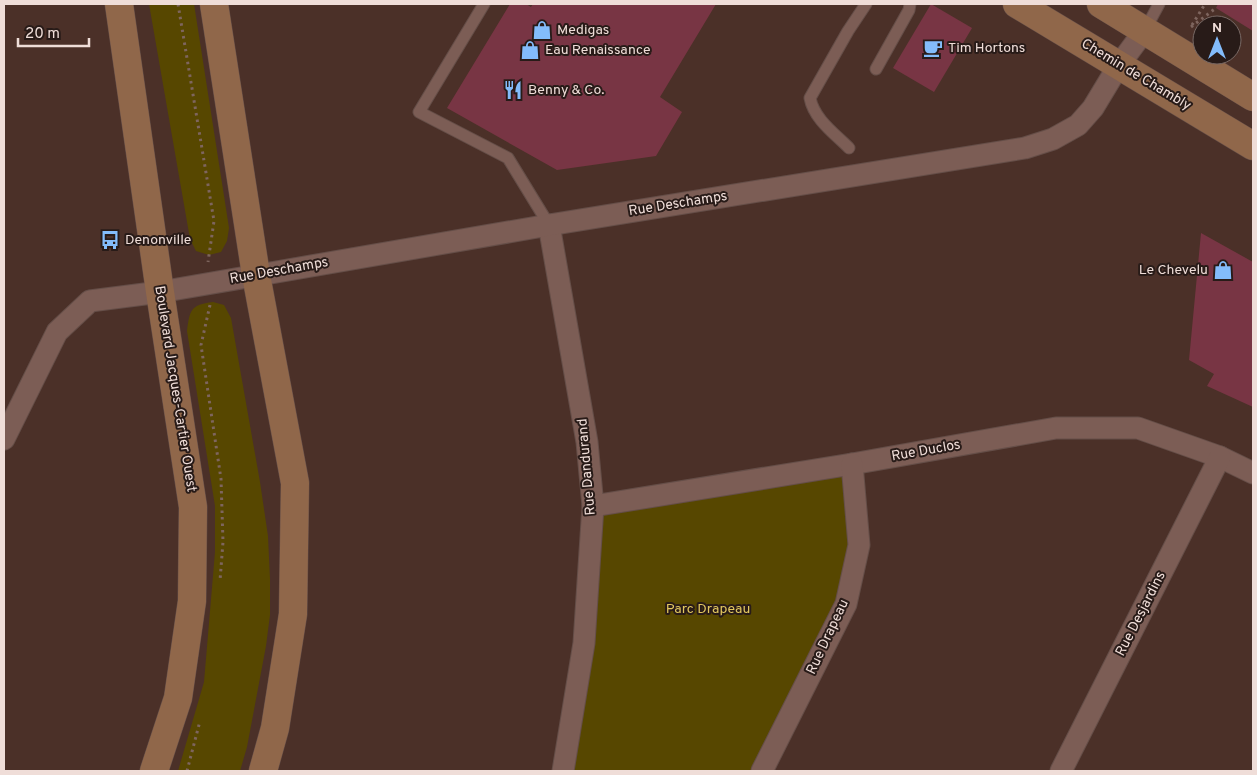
<svg xmlns="http://www.w3.org/2000/svg" width="1257" height="775" font-family="Overpass,sans-serif">
<rect width="100%" height="100%" fill="#4b3028"/>
<!-- green -->
<g fill="#574700">
<path d="M149 4H194L229 228 227 241 221 252 209 255 196 251 190 239Z"/>
<path d="M213 302 224 305 231 318 260 482 268 536 270 579V615L266 646 247 747 240 771H178L204 682 215 552V506L187 331C190 310 190 305 213 302Z"/>
<path d="M852 464 859 545 846 604 762 771H563L593 506Z"/>
</g>
<!-- building -->
<g fill="#783544">
<path d="M510 4H526L531 7 533 4H716L660 97 682 112 656 156 557 170 447 108Z"/>
<path d="M931 4 972 28 934 92 893 68Z"/>
<path d="M1218 4H1253V31L1216 8Z"/>
<path d="M1201 233 1253 262V407L1207 386 1214 374 1189 360Z"/>
</g>
<g fill="none" stroke-linecap="round" stroke-linejoin="round">
<!-- lane casing -->
<g stroke="#654e48" stroke-width="13">
<g id="lane">
<path d="M484 4 419 112 508 158 549 225"/>
<path d="M1145 30 1159 4"/>
<path d="M876 69 909 10 910 4"/>
<path d="M849 148C834 133 814 119 810 98L848 31 866 4"/>
</g>
</g>
<!-- street casing -->
<g stroke="#654e48" stroke-width="23">
<g id="street">
<path d="M549 225 587 442 593 506 584 643 563 771"/>
<path d="M4 439 57 332 90 301 160 292 549 225 1025 148 1053 139 1078 125 1093 108 1119 65 1145 30"/>
<path d="M593 506 852 464 1056 428H1138L1220 457 1253 473"/>
<path d="M762 771 846 604 859 545 852 464"/>
<path d="M1061 771 1220 457"/>
</g>
</g>
<!-- secondary casing -->
<g stroke="#654e48" stroke-width="29">
<g id="secondary">
<path d="M119 4 160 292 193 507 192 601 178 698 154 771"/>
<path d="M214 4 256 275 295 483 293 614 275 728 263 771"/>
<path d="M1017 4 1253 146"/>
<path d="M1101 4 1253 97"/>
</g>
</g>
<!-- path -->
<g stroke="#7e655e" stroke-width="3" stroke-dasharray="2.5 4" stroke-linecap="butt">
<path d="M178 4 214 221 208 262"/>
<path d="M1192 25 1205 4"/>
<path d="M1191 27 1216 8"/>
<path d="M210 305 201 345 221 479 223 542 220 581"/>
<path d="M187 771 200 721"/>
</g>
<!-- lane -->
<use href="#lane" stroke="#7c5d55" stroke-width="11"/>
<!-- street -->
<use href="#street" stroke="#7c5d55" stroke-width="21"/>
<!-- secondary -->
<use href="#secondary" stroke="#90674a" stroke-width="28"/>
</g>
<!-- icons -->
<defs>
<g id="shop-bare" transform="scale(1.5)"><path d="M-5-2.5h2.3a2.7 3.5 0 0 1 5.4 0H5L5.5 6h-11ZM-1.5-2.5h3a1.5 2.3 0 0 0-3 0Z" fill="#83bcfb" stroke="#281b18" stroke-width="2.5" paint-order="stroke"/></g>
<g id="cafe-bare" transform="scale(1.5)"><path d="M-5.5-4.5H6V0H3Q3 3.5 0 3.5H-2.5Q-5.5 3.5-5.5 0ZM3-3.2v2h1.7v-2ZM-6 4.5H4V6H-6Z" fill="#83bcfb" stroke="#281b18" stroke-width="2.5" paint-order="stroke"/></g>
<g id="restaurant-bare" transform="scale(1.5)"><path d="M-5-6h1v4h1v-4h1v4h1v-4h1v5L-1.5 .5V6h-2V.5L-5-1ZM5-6V6H3V1.5H1.5Q1.5-4 5-6Z" fill="#83bcfb" stroke="#281b18" stroke-width="2.5" paint-order="stroke"/></g>
<g id="bus-bare" transform="scale(1.5)"><path d="M-5-6H5V4H4V6H2V4H-2V6H-4V4H-5ZM-3.5-4V0h7V-4ZM-3.5 1.2v1.5H-2V1.2ZM2 1.2v1.5H3.5V1.2Z" fill="#83bcfb" stroke="#281b18" stroke-width="2.5" paint-order="stroke"/></g>
</defs>
<g fill-rule="evenodd">
<use href="#shop-bare" x="542" y="30"/>
<use href="#cafe-bare" x="933" y="48"/>
<use href="#shop-bare" x="530" y="50"/>
<use href="#restaurant-bare" x="513" y="90"/>
<use href="#bus-bare" x="110" y="240"/>
<use href="#shop-bare" x="1223" y="270"/>
</g>
<g text-anchor="middle" dominant-baseline="central" stroke-width="4" stroke-linejoin="round" paint-order="stroke">
<!-- poi labels -->
<g font-size="14" fill="#efddd8" stroke="#281b18" text-anchor="start">
<text x="557" y="30">Medigas</text>
<text x="948" y="48">Tim Hortons</text>
<text x="545" y="50">Eau Renaissance</text>
<text x="528" y="90">Benny &amp; Co.</text>
<text x="125" y="240">Denonville</text>
<text x="1208" y="270" text-anchor="end">Le Chevelu</text>
</g>
<!-- street labels -->
<g font-size="14" fill="#efddd8" stroke="#281b18">
<text transform="translate(1136 75) rotate(31)">Chemin de Chambly</text>
<text transform="translate(678 204) rotate(-9)">Rue Deschamps</text>
<text transform="translate(279 271) rotate(-10)">Rue Deschamps</text>
<text transform="translate(175 389) rotate(81)">Boulevard Jacques-Cartier Ouest</text>
<text transform="translate(926 451) rotate(-10)">Rue Duclos</text>
<text transform="translate(587 467) rotate(-95)">Rue Dandurand</text>
<text transform="translate(1141 614) rotate(-63)">Rue Desjardins</text>
<text transform="translate(828 637) rotate(-65)">Rue Drapeau</text>
</g>
<!-- park labels -->
<g font-size="14" fill="#e2c760" stroke="#281b18">
<text x="708" y="609">Parc Drapeau</text>
</g>
</g>
<!-- border -->
<rect width="1257" height="775" fill="none" stroke="#efddd8" stroke-width="10"/>
<!-- north arrow -->
<g transform="translate(1217 40)"><circle r="24" fill="#281b18" stroke="#786965"/>
<path d="M0-4L9 19L0 12L-9 19Z" fill="#83bcfb"/>
<text y="-8" font-size="14" font-weight="bold" text-anchor="middle" fill="#efddd8">N</text>
</g>
<!-- scale -->
<path d="M18 38v8h71v-8" fill="none" stroke="#efddd8" stroke-width="2.5"/>
<text x="25" y="38" font-size="15" fill="#efddd8" stroke="#281b18" stroke-width="4" paint-order="stroke">20 m</text>
</svg>
